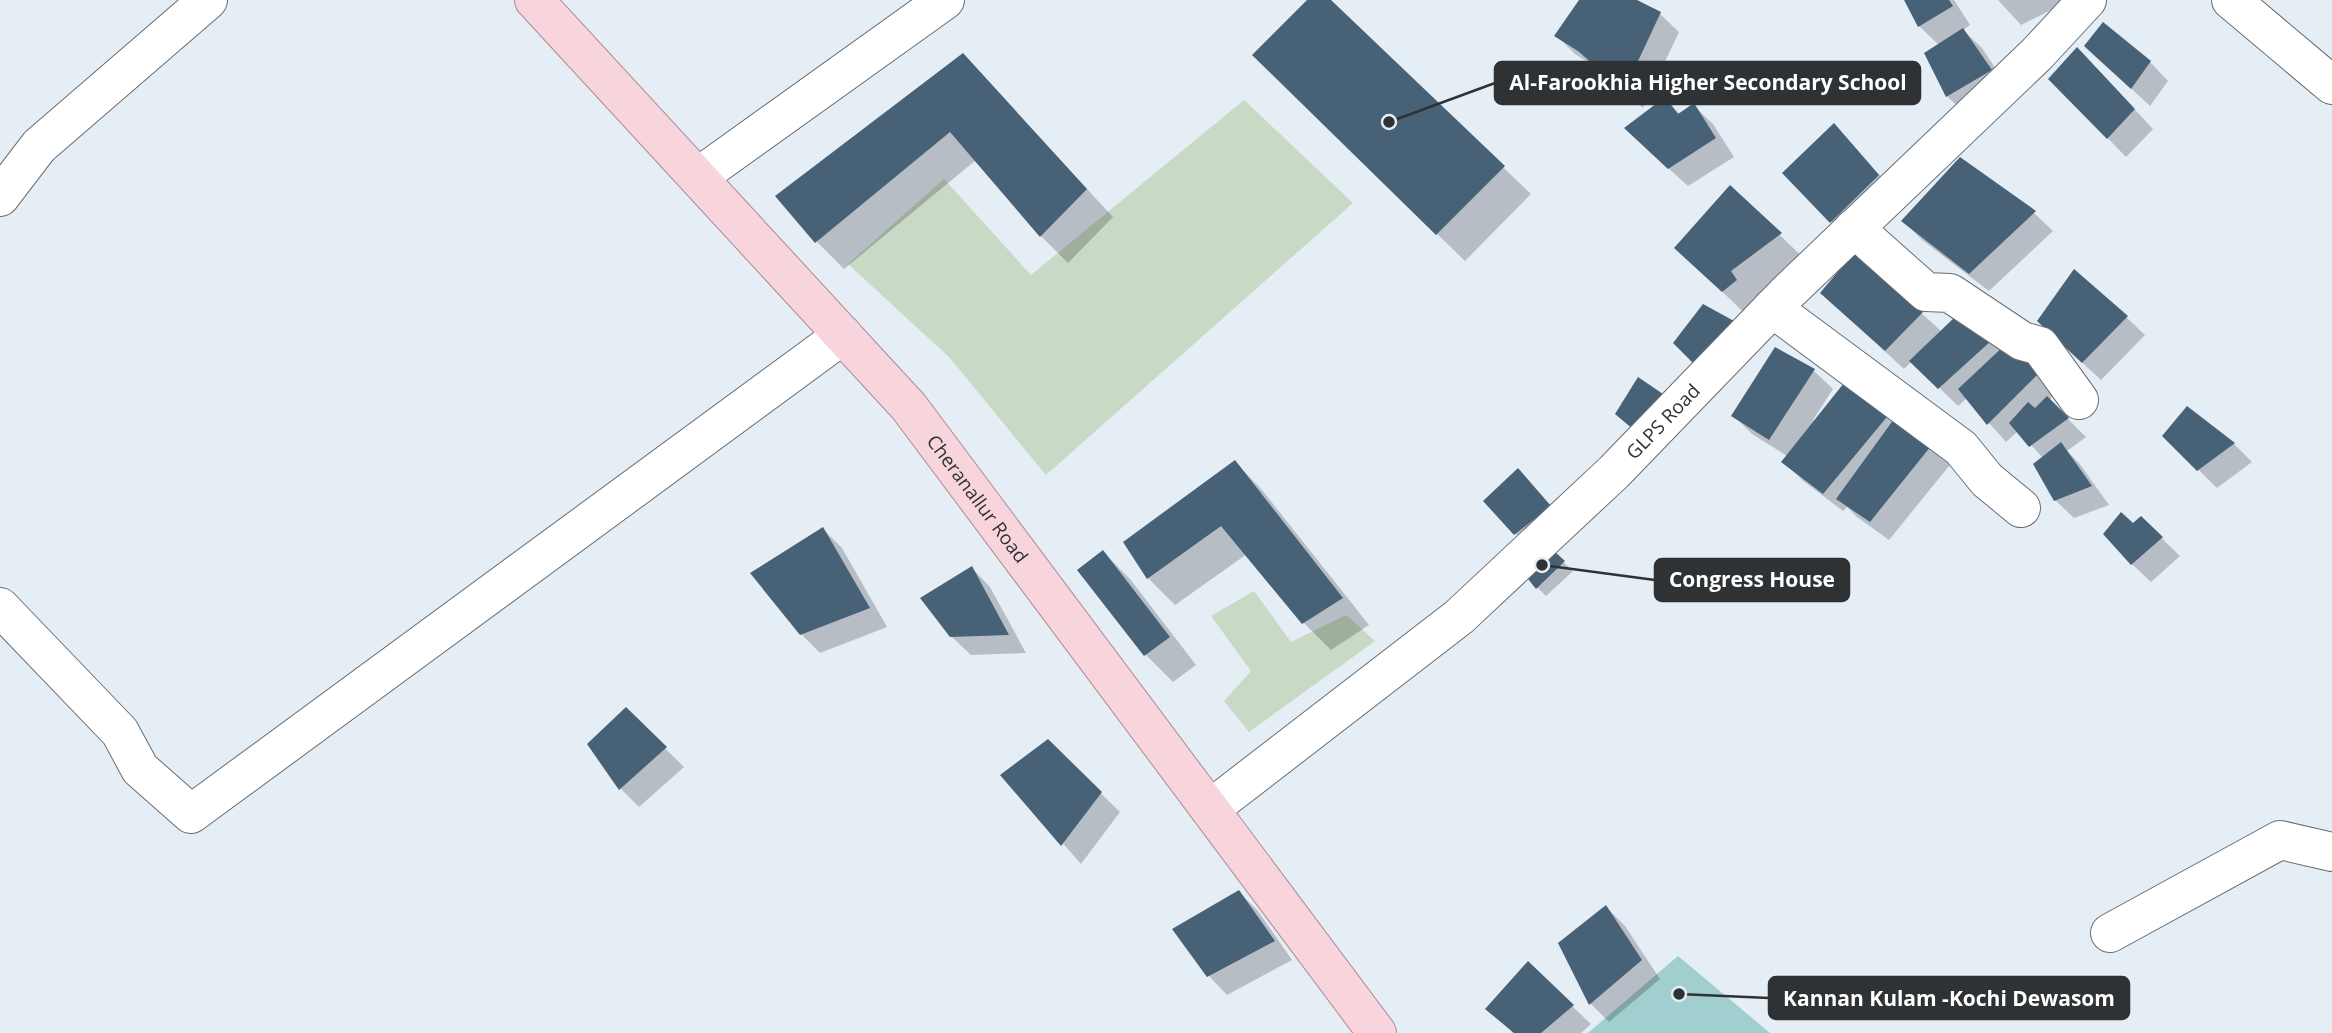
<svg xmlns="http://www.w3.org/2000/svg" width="2332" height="1033" font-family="'Open Sans',sans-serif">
<rect width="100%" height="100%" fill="#e5edf5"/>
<!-- green -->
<g fill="#c8dac6">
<path d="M1244 100 1353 203 1046 475 950 358 848 264 944 179 1031 275Z"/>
<path d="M1254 591 1291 642 1346 615 1375 641 1249 732 1224 701 1251 671 1211 616Z"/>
</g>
<!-- water -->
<path fill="#a1cecf" d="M1678 956 1770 1033H1588Z"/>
<!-- shadow -->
<g fill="#0003">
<path d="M1310 0H1328L1531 194 1465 261 1281 82Z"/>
<path d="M1581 0H1633L1660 14 1679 32 1643 108 1599 69 1575 54 1557 36Z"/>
<path d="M1908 0H1954L1970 25 1963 30 1982 48 2009 89 1966 115 1947 96 1939 45 1919 26Z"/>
<path d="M1998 0H2071L2021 25Z"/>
<path d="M963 55 1113 217 1068 263 1041 236 976 160 844 269 817 242Z"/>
<path d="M2150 62 2168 81 2150 106 2105 64Z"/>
<path d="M2096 68 2153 129 2126 157 2050 79Z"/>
<path d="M1665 99 1680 114 1694 106 1713 124 1734 157 1688 186 1645 147Z"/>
<path d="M1852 144 1897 195 1850 240 1784 173Z"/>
<path d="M1961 160 2034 213 2053 231 1989 291 1922 240 1903 221Z"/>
<path d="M1731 188 1814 268 1757 325 1711 281Z"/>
<path d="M1856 253 1942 332 1991 341 2001 351 2007 345 2057 392 2049 400 2086 437 2067 451 2079 463 2109 505 2074 518 2055 500 2043 458 2018 431 2006 442 1967 398 1958 406 1912 361 1904 369 1822 293Z"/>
<path d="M2126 317 2145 335 2101 380 2058 340Z"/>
<path d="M1776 350 1814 371 1833 389 1813 420 1815 422 1844 385 1953 461 1889 540 1857 517 1847 507 1843 511 1802 480 1783 461 1787 456 1752 434 1733 415Z"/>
<path d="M2187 408 2234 444 2252 462 2217 488 2164 436Z"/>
<path d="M1235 462 1262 490 1369 625 1331 650 1304 623 1247 554 1175 605 1148 578 1126 543Z"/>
<path d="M1518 471 1568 525 1544 545 1573 571 1546 596 1537 587 1536 555 1485 501Z"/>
<path d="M2141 518 2180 556 2151 582 2132 564 2133 526Z"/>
<path d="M823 529 842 548 887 627 820 653 801 634Z"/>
<path d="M1103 552 1130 579 1196 665 1173 682 1146 655 1080 570Z"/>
<path d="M972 568 990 587 1026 653 971 655 951 636Z"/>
<path d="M626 710 684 767 639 807 621 789 589 744Z"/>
<path d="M1047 741 1120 812 1081 864 1003 775Z"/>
<path d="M1239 892 1258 911 1292 960 1227 995 1209 976 1175 930Z"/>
<path d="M1606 907 1625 926 1660 979 1609 1022 1591 1004 1560 943Z"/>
<path d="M1572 1006 1591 1024 1581 1033H1513L1488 1008Z"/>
</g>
<!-- building -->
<g fill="#476177">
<path d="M1307 0H1331L1505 166 1436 235 1252 55Z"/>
<path d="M1579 0H1637L1661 12 1624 91 1578 51 1554 36Z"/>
<path d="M1904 0H1949L1953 6 1918 27Z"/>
<path d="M2103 22 2151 61 2131 89 2084 46Z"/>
<path d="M1963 28 1992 70 1946 97 1924 53Z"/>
<path d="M2077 47 2135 109 2107 139 2048 79Z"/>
<path d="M963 53 1087 189 1040 237 950 132 815 243 775 196Z"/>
<path d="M1665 97 1678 114 1694 103 1716 138 1668 169 1624 128Z"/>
<path d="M1834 123 1879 175 1830 223 1782 173Z"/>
<path d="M1960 157 2036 211 1969 274 1901 221Z"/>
<path d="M1730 185 1782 233 1731 271 1737 280 1722 292 1674 248Z"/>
<path d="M1856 250 1924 311 1885 351 1820 293Z"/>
<path d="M2074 269 2128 316 2082 363 2037 321Z"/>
<path d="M1703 304 1734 321 1693 363 1673 343Z"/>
<path d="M1956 316 1992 340 1938 389 1909 361Z"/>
<path d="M2007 343 2040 372 1987 425 1958 389Z"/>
<path d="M1775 347 1815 369 1769 440 1731 416Z"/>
<path d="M1638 377 1663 394 1634 430 1615 414Z"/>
<path d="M1844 383 1891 412 1823 494 1781 462Z"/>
<path d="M2047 396 2069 418 2029 447 2009 423 2028 402 2035 408Z"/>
<path d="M2187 406 2235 443 2197 471 2162 436Z"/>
<path d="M1894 419 1935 441 1870 522 1836 499Z"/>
<path d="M2061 442 2092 486 2054 501 2033 464Z"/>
<path d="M1235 460 1343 598 1302 624 1221 526 1147 579 1123 542Z"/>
<path d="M1518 468 1551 506 1514 535 1483 501Z"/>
<path d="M2121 512 2133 523 2141 516 2163 537 2131 565 2103 534Z"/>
<path d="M823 527 870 608 800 635 750 573Z"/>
<path d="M1545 543 1565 561 1536 589 1520 569Z"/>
<path d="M1103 550 1170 637 1144 656 1077 570Z"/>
<path d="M972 566 1009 635 950 637 920 598Z"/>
<path d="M626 707 667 747 619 790 587 744Z"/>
<path d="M1048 739 1102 792 1061 846 1000 775Z"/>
<path d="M1239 890 1275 941 1207 977 1172 929Z"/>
<path d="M1606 905 1642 960 1589 1005 1558 943Z"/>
<path d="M1528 961 1574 1005 1541 1033H1514L1485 1009Z"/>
</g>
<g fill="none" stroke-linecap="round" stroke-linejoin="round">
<!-- minor casing -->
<g stroke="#676e75" stroke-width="40">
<g id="minor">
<path d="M2231 0 2332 85"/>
<path d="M698 177 945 0"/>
<path d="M0 197 39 146 208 0"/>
<path d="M1854 228 1926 292 1950 293 2022 341 2040 346 2079 400"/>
<path d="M1772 308 1961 448 1987 480 2021 508"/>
<path d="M0 607 120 732 140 769 191 814 843 335"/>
<path id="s1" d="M1210 809 1459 617 1614 472 1788 292 2037 54 2087 0"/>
<path d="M2110 933 2280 840 2332 852"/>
</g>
</g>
<!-- major casing -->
<g stroke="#ae8a93" stroke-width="40">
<g id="major">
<path id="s2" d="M534 0 909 407 1377 1033"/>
</g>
</g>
<!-- minor -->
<use href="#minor" stroke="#fff" stroke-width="38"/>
<!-- major -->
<use href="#major" stroke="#f8d5dd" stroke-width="38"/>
</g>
<g text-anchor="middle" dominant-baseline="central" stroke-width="7" stroke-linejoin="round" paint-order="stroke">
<!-- street labels -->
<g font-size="19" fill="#2f3234" stroke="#e5edf5">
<text stroke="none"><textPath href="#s1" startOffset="597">GLPS Road</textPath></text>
<text stroke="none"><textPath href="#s2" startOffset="668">Cheranallur Road</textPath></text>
</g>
</g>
<!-- callouts -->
<path fill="none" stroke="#2f3234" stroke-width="2.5" d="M1389 122L1495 83M1542 565L1655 580M1679 994L1769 998"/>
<g fill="#2f3234" stroke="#e5edf5" stroke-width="2.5">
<circle cx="1389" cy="122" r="7"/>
<circle cx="1542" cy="565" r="7"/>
<circle cx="1679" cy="994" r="7"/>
</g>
<g fill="#2f3234" stroke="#2f3234" stroke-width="2.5">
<rect x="1495" y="62" width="425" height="42" rx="7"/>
<rect x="1655" y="559" width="194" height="42" rx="7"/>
<rect x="1769" y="977" width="360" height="42" rx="7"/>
</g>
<g font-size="21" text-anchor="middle" font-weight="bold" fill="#fff">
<text x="1708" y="90">Al-Farookhia Higher Secondary School</text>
<text x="1752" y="587">Congress House</text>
<text x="1949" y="1006">Kannan Kulam -Kochi Dewasom</text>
</g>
</svg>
